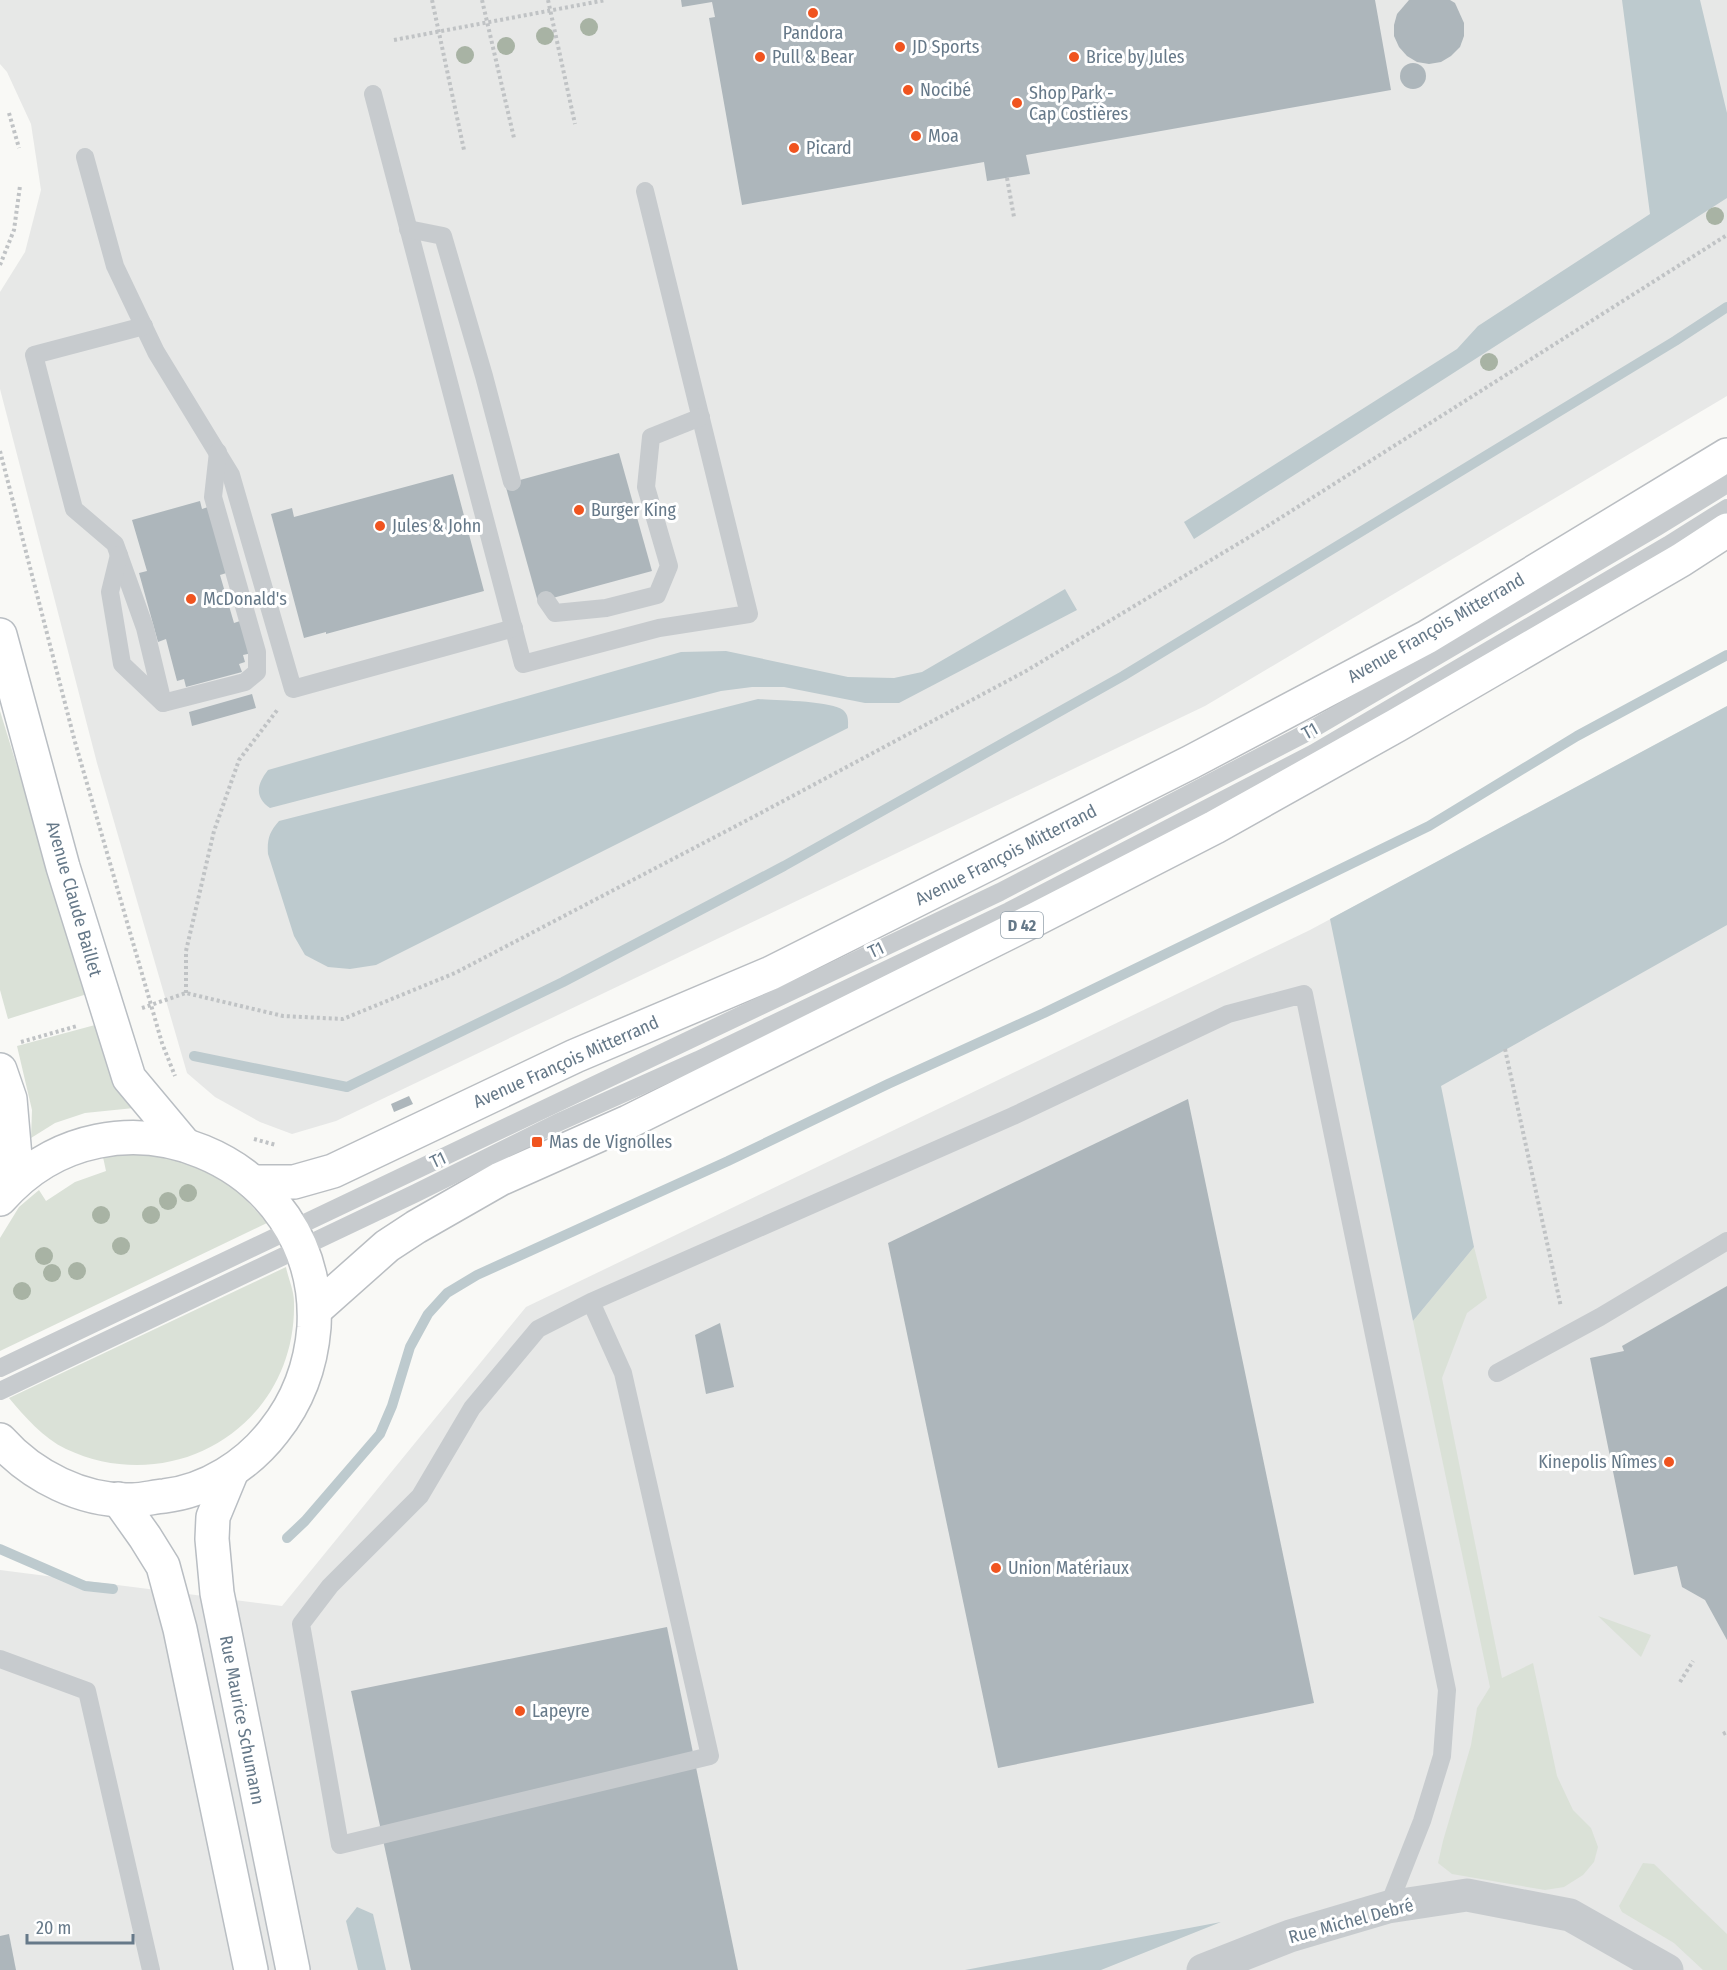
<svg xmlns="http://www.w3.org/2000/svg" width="1727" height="1970" font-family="'Fira Sans Condensed',sans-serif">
<rect width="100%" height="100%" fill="#f9f9f6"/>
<!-- built -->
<g fill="#e7e8e7">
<path d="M0 0H1727V396L1205 706 336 1121 292 1134 260 1122 215 1097 187 1073 97 763 0 389V292L25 252 41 190 31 124 7 72 0 64Z"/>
<path d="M1727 706V1970H0V1570L282 1606 526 1307 1310 930Z"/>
</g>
<!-- green -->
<g fill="#dae1d7">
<path d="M0 711 87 994 8 1019 0 990Z"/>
<path d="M95 1025 134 1108 85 1113 55 1123 31 1138 32 1110 17 1046Z"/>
<path d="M148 1153 194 1163 235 1187 267 1223 0 1351V1238L19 1207 39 1190 46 1201 75 1182 106 1171 103 1157Z"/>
<path d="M1474 1247 1487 1298 1467 1313 1442 1378 1502 1678 1533 1663 1557 1776 1573 1810 1591 1828 1598 1847 1594 1862 1583 1875 1564 1887 1545 1890 1452 1874 1438 1863 1443 1841 1471 1745 1477 1708 1490 1687 1413 1321Z"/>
<path d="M286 1267C288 1278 294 1290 294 1302 297 1424 175 1500 66 1449 43 1438 25 1417 9 1398Z"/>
<path d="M1598 1616 1651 1635 1641 1657Z"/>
<path d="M1643 1863 1654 1864 1727 1934V1970H1703L1674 1943 1622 1912 1619 1906Z"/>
</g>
<!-- water -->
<g fill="#bdcace">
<path d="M1622 0H1700L1727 113V198L1194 539 1184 522 1457 349 1478 326 1650 214Z"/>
<path d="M1065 589 1077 610 899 703H865L784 687H752L721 691 270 808C254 797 257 784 268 770L681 652 726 651 848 677 894 678 922 672Z"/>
<path d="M758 699C775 700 832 701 843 710 849 715 848 721 848 728L376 965 350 969 328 967 305 955 294 936 268 854C267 840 269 832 279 821Z"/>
<path d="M1727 706V925L1441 1086 1474 1247 1413 1321 1330 919Z"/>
<path d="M357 1907 373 1914 386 1970H358L346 1921Z"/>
<path d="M1221 1922 1101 1970H965Z"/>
</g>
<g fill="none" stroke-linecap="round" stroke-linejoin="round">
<!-- stream -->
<g stroke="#bdcace" stroke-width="10">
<path d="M194 1056 347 1087 563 982 784 866 1123 676 1675 341 1727 307"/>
<path d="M287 1538 305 1521 380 1434 392 1406 410 1347 428 1314 447 1293 477 1275 728 1161 888 1084 1044 1013 1429 826 1577 736 1727 655"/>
<path d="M0 1549 85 1586 113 1589"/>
</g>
</g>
<!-- building -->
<g fill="#adb6bb">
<path d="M681 0H1375L1391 90 1026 155 1030 174 987 181 984 162 742 205 709 18 715 17 712 2 682 7Z"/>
<path d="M1409 0H1450L1455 3 1464 23V36L1460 47 1451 56 1441 62 1429 64 1417 62 1407 56 1399 47 1394 36V25L1397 14Z"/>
<circle cx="1413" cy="76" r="13"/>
<path d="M619 453 652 571 538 602 505 484Z"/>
<path d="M453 474 484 591 326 634V632L304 638 271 514 292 508 294 517Z"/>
<path d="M200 501 202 509 211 506 233 571 220 575 234 623 246 619 252 653 243 655 245 662 239 664 242 672 186 687 184 679 177 681 166 639 158 642 139 573 147 571 132 520Z"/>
<path d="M252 694 256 708 192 726 189 712Z"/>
<path d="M409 1096 413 1104 394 1112 391 1104Z"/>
<path d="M1188 1099 1314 1703 998 1768 888 1243Z"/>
<path d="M1727 1286V1640L1705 1600 1682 1587 1677 1566 1634 1575 1590 1358 1624 1351 1622 1346Z"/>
<path d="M720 1323 734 1387 706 1394 695 1335Z"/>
<path d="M667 1627 738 1970H411L351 1691Z"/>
<path d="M9 1934 16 1970H0V1936Z"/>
</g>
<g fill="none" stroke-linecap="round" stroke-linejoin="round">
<!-- secondary casing -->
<g stroke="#b9bec3" stroke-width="36">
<g id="secondary">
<path d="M0 635 63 867 129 1078 185 1145"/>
<path d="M0 1070 10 1099 17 1180"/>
<path d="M232 1471 213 1517 212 1539 217 1593 293 1970"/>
<path d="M118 1499 145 1537 163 1566 180 1629 251 1970"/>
</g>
</g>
<!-- primary casing -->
<g stroke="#babec2" stroke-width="36">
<g id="primary">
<path d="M253 1182H294L333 1171 575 1056 771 973 1191 762 1427 637 1727 455"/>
<path d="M0 1199C112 1071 323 1158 314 1327 311 1365 298 1401 274 1431 248 1465 207 1491 164 1496 153 1497 143 1500 132 1500 83 1502 32 1476 0 1440"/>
<path d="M315 1310 387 1246 416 1227 500 1179 628 1122 1036 919 1215 827 1397 725 1681 560 1727 530"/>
</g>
</g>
<!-- path -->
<g stroke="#c0c3c5" stroke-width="4" stroke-dasharray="3 3" stroke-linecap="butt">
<path d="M432 0 464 150"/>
<path d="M482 0 514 138"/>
<path d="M548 0 575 124"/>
<path d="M394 40 606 0"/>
<path d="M9 113 19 148"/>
<path d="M1007 178 1014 217"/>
<path d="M0 265 14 230 20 186"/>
<path d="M0 451 75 742 162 1043 175 1076"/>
<path d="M186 993V951L214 831 239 760 278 709"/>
<path d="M142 1008 186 993 283 1016 343 1019 455 973 757 815 1026 671 1266 527 1727 235"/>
<path d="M21 1042 77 1026"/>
<path d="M1505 1049 1561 1307"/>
<path d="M254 1139 276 1145"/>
<path d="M1680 1682 1693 1661"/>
<path d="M1723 1734 1727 1732"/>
</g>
<!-- lane -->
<g stroke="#c7cbce" stroke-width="18">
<path d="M373 94 523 664 659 628 749 614 645 191"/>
<path d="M85 157 115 266 156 352 231 475 293 689 514 628"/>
<path d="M408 229 443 236 484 376 512 482"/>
<path d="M144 326 34 355 74 509 115 544 145 628 163 703 245 682 257 672V652L213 497 218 452"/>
<path d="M119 555 110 592 122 664 163 703"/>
<path d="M546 600 555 613 606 608 657 595 669 566 646 487 651 437 701 417"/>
<path d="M591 1302 623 1373 710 1756 340 1845 301 1624 330 1586 420 1496 472 1408 538 1329 591 1302 1013 1116 1228 1014 1304 994 1447 1690 1442 1756 1422 1821 1388 1907"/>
<path d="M0 1368 1000 892 1304 734 1657 527 1727 484"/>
<path d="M1497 1373 1600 1317 1727 1241"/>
<path d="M0 1391 416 1193 557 1123 698 1060 1009 911 1314 753 1668 545 1727 508"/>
<path d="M0 1659 87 1691 151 1970"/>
</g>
<!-- street -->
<path stroke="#c7cbce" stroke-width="33" d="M1203 1970 1290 1936 1388 1907 1467 1895 1570 1915 1667 1970"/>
<!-- secondary -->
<use href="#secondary" stroke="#fff" stroke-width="33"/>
<!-- primary -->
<use href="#primary" stroke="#fff" stroke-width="33"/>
</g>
<!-- trees -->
<g fill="#a8b3a4">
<circle cx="589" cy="27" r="9"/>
<circle cx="545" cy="36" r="9"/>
<circle cx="506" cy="46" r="9"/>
<circle cx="465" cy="55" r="9"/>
<circle cx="1715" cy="216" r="9"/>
<circle cx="1489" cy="362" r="9"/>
<circle cx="188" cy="1193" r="9"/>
<circle cx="168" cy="1201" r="9"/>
<circle cx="101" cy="1215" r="9"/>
<circle cx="151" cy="1215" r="9"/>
<circle cx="121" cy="1246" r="9"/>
<circle cx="44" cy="1256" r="9"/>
<circle cx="77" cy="1271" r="9"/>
<circle cx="52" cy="1273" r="9"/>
<circle cx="22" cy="1291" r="9"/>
</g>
<!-- markers -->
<g fill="#f0541f" stroke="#fff" stroke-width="2">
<circle cx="813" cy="13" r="6"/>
<circle cx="900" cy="47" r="6"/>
<circle cx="760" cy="57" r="6"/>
<circle cx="1074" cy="57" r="6"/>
<circle cx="908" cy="90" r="6"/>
<circle cx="1017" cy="103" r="6"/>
<circle cx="916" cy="136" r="6"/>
<circle cx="794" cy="148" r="6"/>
<circle cx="579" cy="510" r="6"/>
<circle cx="380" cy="526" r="6"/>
<circle cx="191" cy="599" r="6"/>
<rect x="531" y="1136" width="12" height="12" rx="3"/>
<circle cx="1669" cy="1462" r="6"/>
<circle cx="996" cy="1568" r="6"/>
<circle cx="520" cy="1711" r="6"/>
</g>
<g text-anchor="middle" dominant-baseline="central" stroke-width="6" stroke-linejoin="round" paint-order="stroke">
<!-- shield labels -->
<rect fill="#fff" stroke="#94a1ac" stroke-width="1.5" x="1001" y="912" width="42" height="26" rx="4.5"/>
<g font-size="16" font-weight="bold" fill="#667989">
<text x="1022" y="925">D 42</text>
</g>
<!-- poi labels -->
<g font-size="18" fill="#667989" stroke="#fff" text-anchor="start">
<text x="813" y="33" text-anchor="middle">Pandora</text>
<text x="912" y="47">JD Sports</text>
<text x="772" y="57">Pull &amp; Bear</text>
<text x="1086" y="57">Brice by Jules</text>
<text x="920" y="90">Nocibé</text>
<text x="1029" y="93">Shop Park -<tspan x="1029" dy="21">Cap Costières</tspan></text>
<text x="928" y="136">Moa</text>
<text x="806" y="148">Picard</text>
<text x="591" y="510">Burger King</text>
<text x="392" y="526">Jules &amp; John</text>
<text x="203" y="599">McDonald's</text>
<text x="549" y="1142">Mas de Vignolles</text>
<text x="1657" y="1462" text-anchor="end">Kinepolis Nîmes</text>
<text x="1008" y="1568">Union Matériaux</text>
<text x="532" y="1711">Lapeyre</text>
</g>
<!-- street labels -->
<g font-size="18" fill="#667989" stroke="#fff">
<text transform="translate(1436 628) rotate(-30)">Avenue François Mitterrand</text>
<text transform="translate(1310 731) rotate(-29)">T1</text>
<text transform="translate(1006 855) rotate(-27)">Avenue François Mitterrand</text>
<text transform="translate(74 899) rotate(74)">Avenue Claude Baillet</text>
<text transform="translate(876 950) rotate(-25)">T1</text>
<text transform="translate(566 1062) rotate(-24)">Avenue François Mitterrand</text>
<text transform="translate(438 1160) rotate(-25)">T1</text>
<text transform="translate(242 1720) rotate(79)">Rue Maurice Schumann</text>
<text transform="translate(1351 1921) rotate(-15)">Rue Michel Debré</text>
</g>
</g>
<!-- scale -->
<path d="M27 1934v9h106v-9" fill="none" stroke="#667989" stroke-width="3"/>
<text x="36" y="1934" font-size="18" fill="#667989" stroke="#ffffff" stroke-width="4.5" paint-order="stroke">20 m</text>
</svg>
